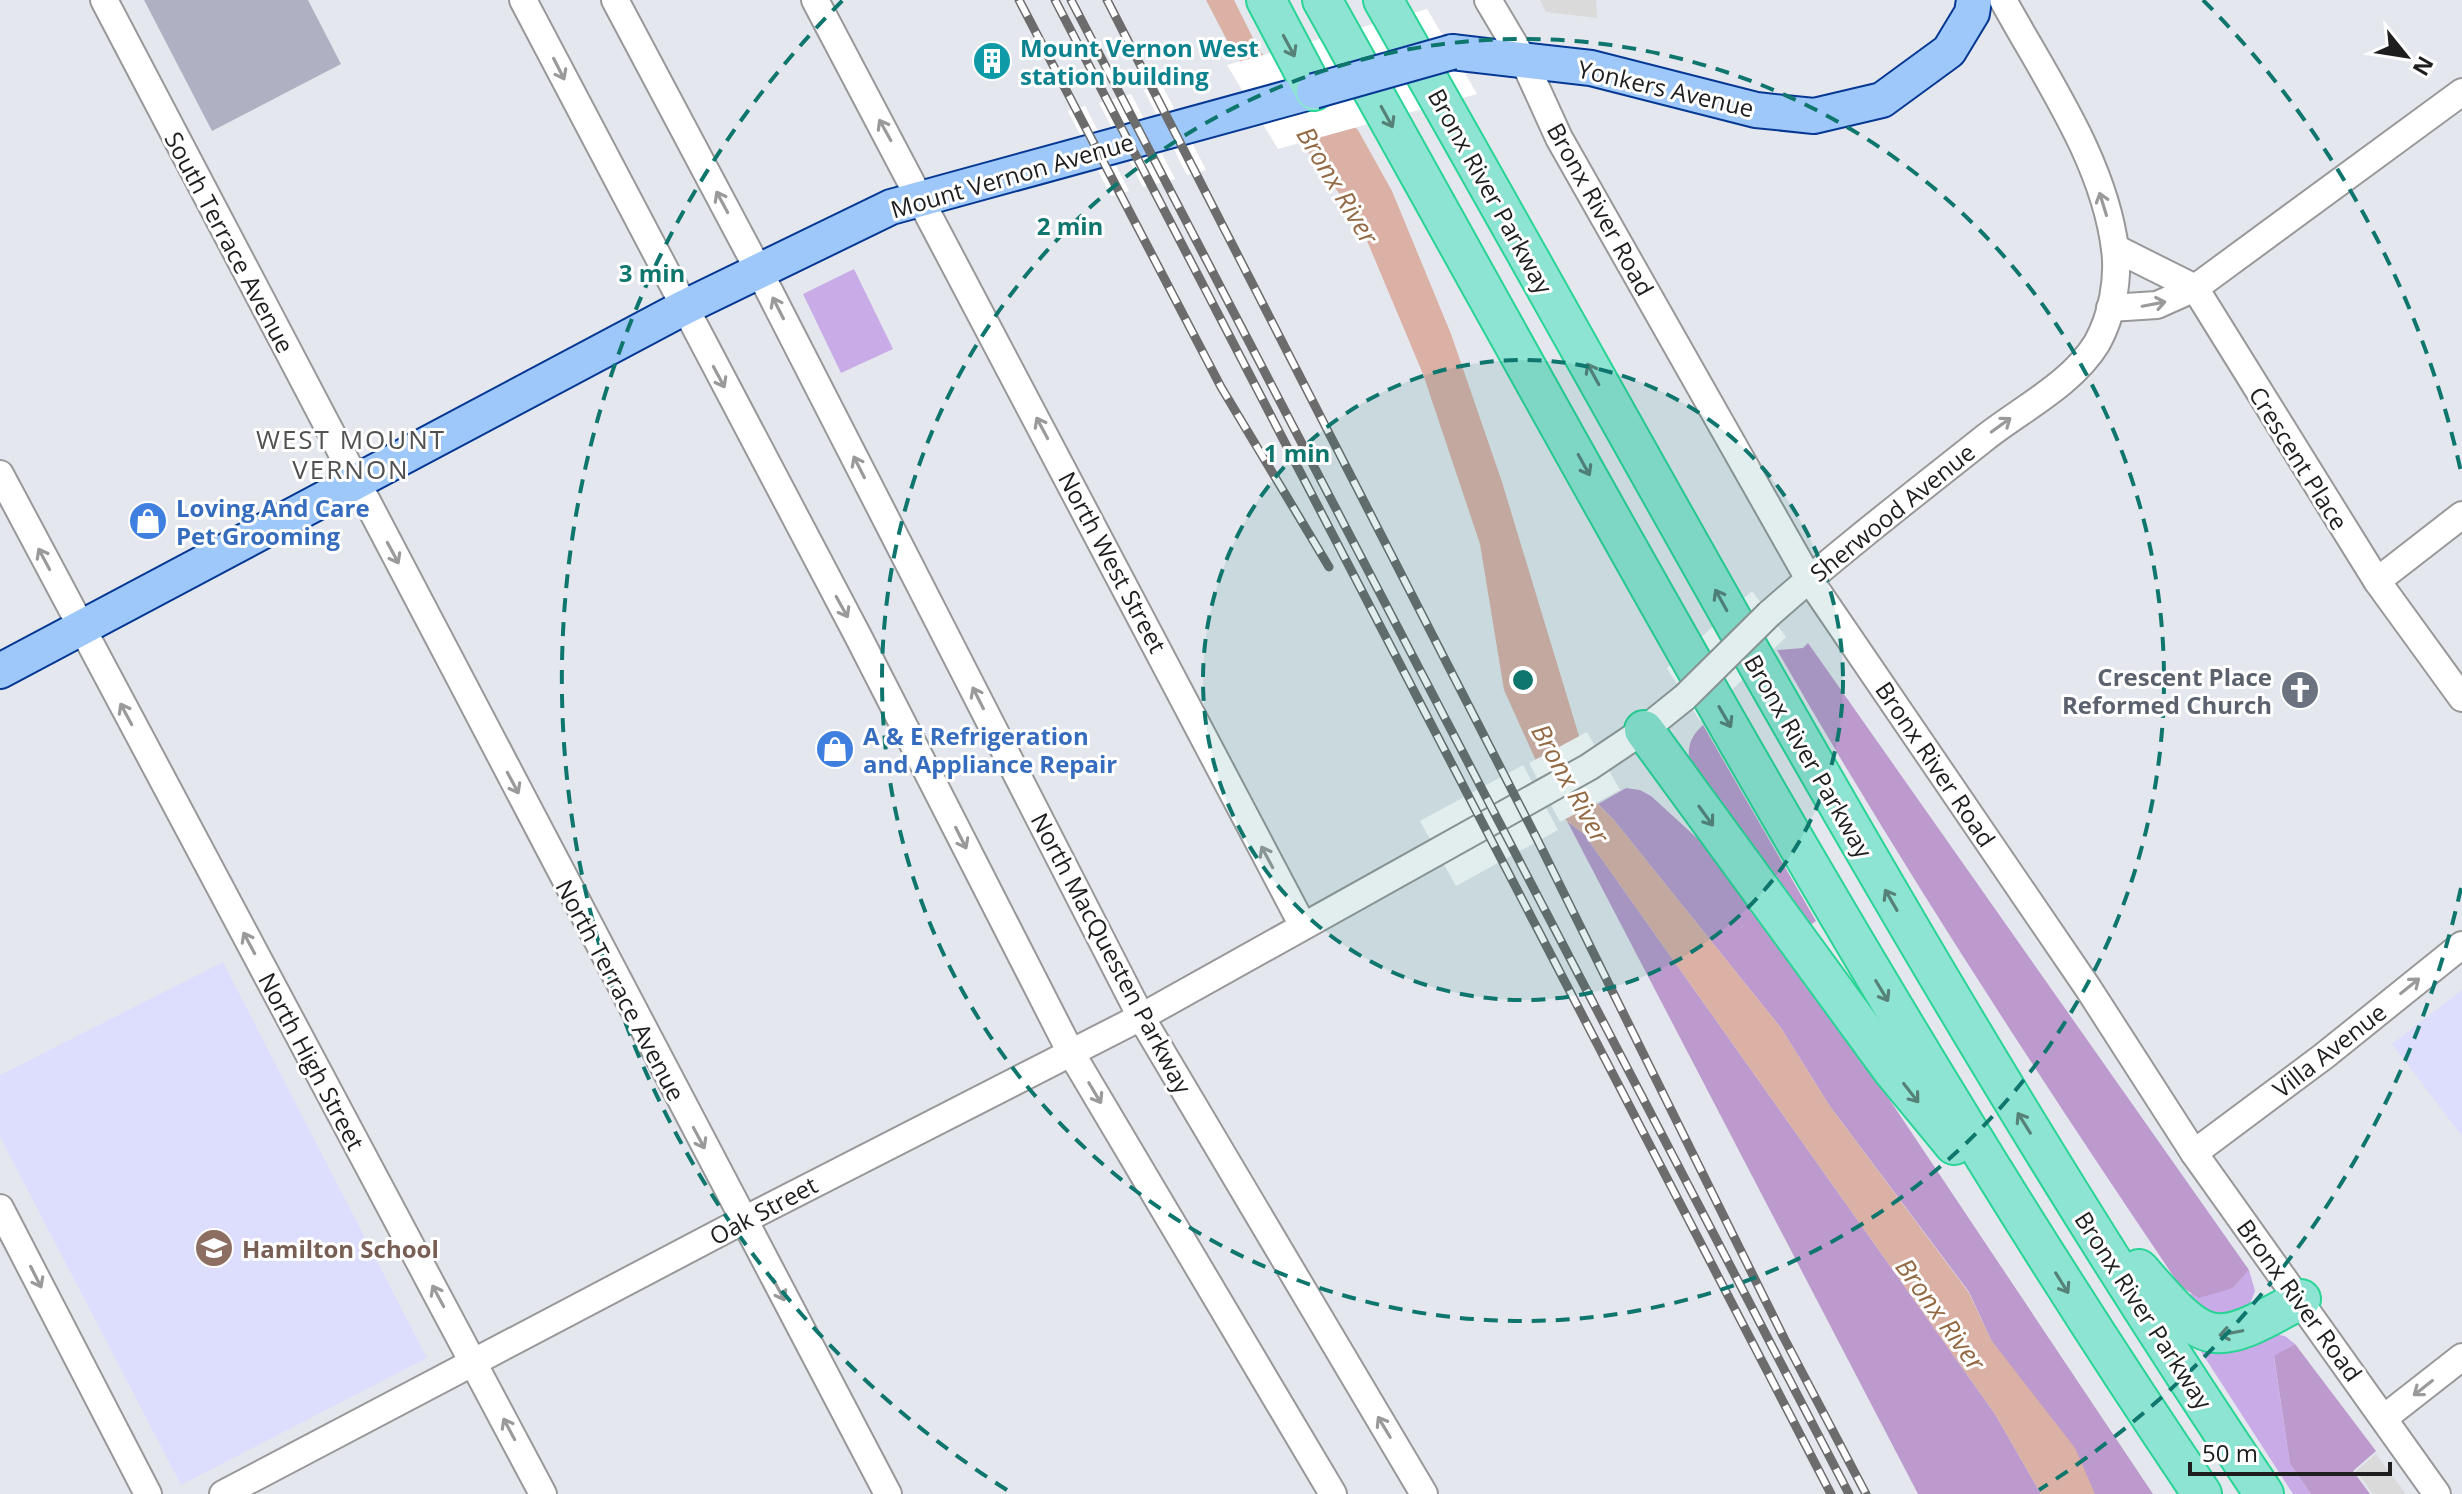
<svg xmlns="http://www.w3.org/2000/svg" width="2462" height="1494" font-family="'Open Sans',sans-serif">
<rect width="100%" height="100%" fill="#e4e8ee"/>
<!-- education -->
<g fill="#dddefe">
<path d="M223 962 427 1358 181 1485 0 1137V1075Z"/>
<path d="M2462 990V1136L2392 1044Z"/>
</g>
<!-- construction -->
<path fill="#b0b0c3" d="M144 0H308L341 64 212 131Z"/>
<!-- grass -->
<g fill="#c8abe7">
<path d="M854 269 893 349 841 373 803 294Z"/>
<path d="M2249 1270 2255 1291 2247 1311 2212 1320 2180 1286 2189 1294 2233 1288Z"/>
<path d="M2274 1334 2285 1336 2295 1344 2274 1357 2290 1464 2311 1494H2293L2200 1350H2236Z"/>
</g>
<!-- forest -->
<g fill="#bc9acd">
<path d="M1808 643 2249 1270 2233 1288 2199 1298 2180 1286C2040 1078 1902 868 1777 650L1803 648Z"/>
<path d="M1703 725 1816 921 1809 926 1689 764C1688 746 1689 738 1703 725Z"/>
<path d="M1626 788 1640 790 1651 796 1709 849 1835 1018 2153 1494H2095L1991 1340 1969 1292 1829 1105 1781 1028 1613 819 1598 804Z"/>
<path d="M1567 821 1584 834 1995 1414 2041 1494H1918Z"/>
<path d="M2295 1344 2376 1451 2353 1471 2370 1494H2311L2290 1464 2274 1356Z"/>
</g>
<!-- parking -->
<g fill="#dadada">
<path d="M1540 0H1596L1597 18 1546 12Z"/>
<path d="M2376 1454 2406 1494H2373L2356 1471Z"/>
</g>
<!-- water -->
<path fill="#dbb0a5" d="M1206 0H1234L1260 52 1358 130 1392 191 1451 334 1502 482 1579 736 1587 794 1613 819 1781 1028 1829 1105 1969 1293 1991 1340 2075 1448 2095 1494H2041L1995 1414 1584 834 1561 816 1504 690 1480 544 1423 374 1357 217 1232 50Z"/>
<!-- pier -->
<g fill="#fff">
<path d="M1427 9 1477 94 1278 149 1227 65Z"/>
<path d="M1162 85 1206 170 1187 175 1144 90Z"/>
<path d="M1131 94 1175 179 1143 187 1099 103Z"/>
<path d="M1085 106 1129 191 1111 196 1068 111Z"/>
<path d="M1752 591 1786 637 1700 721 1667 668Z"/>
<path d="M1587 732 1620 790 1560 822 1529 763Z"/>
<path d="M1523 765 1558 830 1456 886 1420 821Z"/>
</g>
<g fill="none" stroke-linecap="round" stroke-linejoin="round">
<!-- minor casing -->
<g stroke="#989898" stroke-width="30">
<g id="minor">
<path d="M104 0 888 1494"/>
<path d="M523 0 858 636 1070 1051 1333 1494"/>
<path d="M615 0 759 271 1141 1017 1424 1494"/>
<path d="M815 0 1303 926"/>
<path d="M1488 0 1523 59 1559 138 1809 579 2088 988 2194 1153 2437 1494"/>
<path d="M2115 248 2195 288 2377 581 2462 698"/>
<path d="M2110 308 2157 305 2195 288 2462 92"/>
<path d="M0 474 543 1494"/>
<path d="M2377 581 2462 515"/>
<path d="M1769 614C1839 552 1913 495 1986 437 2023 408 2072 384 2097 343 2112 316 2119 279 2115 249 2104 160 2045 77 2003 0"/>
<path d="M2194 1153 2324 1056 2462 945"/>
<path d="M0 1208 148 1494"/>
<path d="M2384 1418 2462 1357"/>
<path d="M223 1494 742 1221 1141 1017 1589 767 1644 730 1685 697"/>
</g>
</g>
<!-- major casing -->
<g stroke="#053793" stroke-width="38">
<g id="major">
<path d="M1452 52 1591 68 1756 110 1814 116 1882 100 1949 51 1972 13 1974 0"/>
<path d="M0 671 683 308 891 207 1314 91"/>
</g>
</g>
<!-- highway casing -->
<g stroke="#29d495" stroke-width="42">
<g id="highway">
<path d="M1266 0 1314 91"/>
<path d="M1322 0C1604 504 1878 1015 2202 1494"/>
<path d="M1383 0C1670 502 1940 1014 2264 1494"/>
<path d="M1644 730 1893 1071 1954 1145"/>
<path d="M2139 1269C2206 1346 2210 1351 2301 1299"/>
</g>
</g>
<!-- minor -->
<use href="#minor" stroke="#fff" stroke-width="26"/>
<!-- major -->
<use href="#major" stroke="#9ec8f9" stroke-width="34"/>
<!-- highway -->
<use href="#highway" stroke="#8ee4d2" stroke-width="38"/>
<!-- rail casing -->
<g stroke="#6c6c6c" stroke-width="9">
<g id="rail">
<path d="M1019 0 1221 387 1329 567"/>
<path d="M1055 0 1831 1494"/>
<path d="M1071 0 1849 1494"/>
<path d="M1107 0 1538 841 1784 1338 1866 1494"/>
</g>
</g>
<!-- rail -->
<use href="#rail" stroke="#fff" stroke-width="6" stroke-dasharray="18" stroke-linecap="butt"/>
<!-- minor-bridge casing -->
<g stroke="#989898" stroke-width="30" stroke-linecap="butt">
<path id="minor-bridge" d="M1685 697 1769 614"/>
</g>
<!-- major-bridge casing -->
<g stroke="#053793" stroke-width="38" stroke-linecap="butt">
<path id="major-bridge" d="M1314 91 1452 52"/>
</g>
<!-- minor-bridge -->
<use href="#minor-bridge" stroke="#fff" stroke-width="26"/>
<!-- major-bridge -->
<use href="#major-bridge" stroke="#9ec8f9" stroke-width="34"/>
</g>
<!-- one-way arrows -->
<defs><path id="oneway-shaft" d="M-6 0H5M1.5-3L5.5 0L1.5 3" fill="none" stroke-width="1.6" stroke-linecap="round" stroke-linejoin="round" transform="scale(2)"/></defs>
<g stroke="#568178">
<use href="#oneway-shaft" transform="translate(1289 46) rotate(62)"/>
<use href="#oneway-shaft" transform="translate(1387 117) rotate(61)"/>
<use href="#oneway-shaft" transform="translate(1593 374) rotate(-119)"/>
<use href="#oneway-shaft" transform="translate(1584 465) rotate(61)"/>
<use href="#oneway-shaft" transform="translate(1721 600) rotate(-119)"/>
<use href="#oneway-shaft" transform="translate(1725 717) rotate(60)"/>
<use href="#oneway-shaft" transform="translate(1706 816) rotate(54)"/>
<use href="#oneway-shaft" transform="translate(1891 900) rotate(-120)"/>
<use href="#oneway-shaft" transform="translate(1882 991) rotate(59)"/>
<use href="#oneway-shaft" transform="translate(1911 1093) rotate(52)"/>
<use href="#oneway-shaft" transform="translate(2024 1123) rotate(-122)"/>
<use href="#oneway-shaft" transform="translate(2062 1283) rotate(58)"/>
<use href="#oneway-shaft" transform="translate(2231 1333) rotate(169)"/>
</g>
<g stroke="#9a9a9a">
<use href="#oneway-shaft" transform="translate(559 69) rotate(63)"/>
<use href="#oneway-shaft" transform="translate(885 130) rotate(-119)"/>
<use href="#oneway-shaft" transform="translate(722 202) rotate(-118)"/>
<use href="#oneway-shaft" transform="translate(2103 204) rotate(-107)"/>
<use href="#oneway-shaft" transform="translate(2154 304) rotate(-11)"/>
<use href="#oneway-shaft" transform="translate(778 308) rotate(-117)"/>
<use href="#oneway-shaft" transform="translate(719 377) rotate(62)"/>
<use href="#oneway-shaft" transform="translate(2001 425) rotate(-36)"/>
<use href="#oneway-shaft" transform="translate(1042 428) rotate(-118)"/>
<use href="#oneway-shaft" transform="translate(859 467) rotate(-117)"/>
<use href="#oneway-shaft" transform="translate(393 553) rotate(62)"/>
<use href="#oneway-shaft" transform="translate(44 559) rotate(-118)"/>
<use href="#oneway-shaft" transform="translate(842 607) rotate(61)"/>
<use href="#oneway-shaft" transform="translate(978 698) rotate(-117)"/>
<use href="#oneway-shaft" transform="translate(126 714) rotate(-118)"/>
<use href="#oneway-shaft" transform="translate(513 783) rotate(62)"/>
<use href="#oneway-shaft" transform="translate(961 838) rotate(63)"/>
<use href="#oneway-shaft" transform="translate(1267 857) rotate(-118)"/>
<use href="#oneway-shaft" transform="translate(249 943) rotate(-118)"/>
<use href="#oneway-shaft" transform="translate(2410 986) rotate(-39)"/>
<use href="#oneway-shaft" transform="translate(1095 1093) rotate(59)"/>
<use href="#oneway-shaft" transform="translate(699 1138) rotate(62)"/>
<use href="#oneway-shaft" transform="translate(36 1277) rotate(63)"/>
<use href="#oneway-shaft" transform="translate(779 1290) rotate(62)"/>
<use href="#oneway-shaft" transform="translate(438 1296) rotate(-118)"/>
<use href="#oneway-shaft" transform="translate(2423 1388) rotate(142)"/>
<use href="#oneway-shaft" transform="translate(1384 1427) rotate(-121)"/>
<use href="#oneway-shaft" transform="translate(509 1429) rotate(-118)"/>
</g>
<!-- distance rings -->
<circle cx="1523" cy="680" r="320" fill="#0f766e" fill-opacity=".12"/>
<g fill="none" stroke="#0f766e" stroke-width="4" stroke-dasharray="14 10">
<circle cx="1523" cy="680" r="320"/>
<circle cx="1523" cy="680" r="641"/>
<path d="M2461 888A961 961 0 0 1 2039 1490M1007 1490A961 961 0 0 1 843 0M2203 0A961 961 0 0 1 2461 472"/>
</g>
<!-- icons -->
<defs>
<g id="building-disc" transform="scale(2)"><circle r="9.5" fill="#0f9aa8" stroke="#fff"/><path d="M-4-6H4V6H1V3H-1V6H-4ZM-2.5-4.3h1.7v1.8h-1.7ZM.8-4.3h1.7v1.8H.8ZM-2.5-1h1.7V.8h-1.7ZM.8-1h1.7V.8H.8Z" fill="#fff"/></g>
<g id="shop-disc" transform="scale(2)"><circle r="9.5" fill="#3f7fe0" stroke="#fff"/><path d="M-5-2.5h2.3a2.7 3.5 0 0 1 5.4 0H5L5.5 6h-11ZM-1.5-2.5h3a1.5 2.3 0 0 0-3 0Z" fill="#fff"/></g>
<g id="church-disc" transform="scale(2)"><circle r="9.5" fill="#6b7280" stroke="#fff"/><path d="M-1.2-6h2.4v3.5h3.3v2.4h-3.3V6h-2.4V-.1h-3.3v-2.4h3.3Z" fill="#fff"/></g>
<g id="school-disc" transform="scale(2)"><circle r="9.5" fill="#8d6e63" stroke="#fff"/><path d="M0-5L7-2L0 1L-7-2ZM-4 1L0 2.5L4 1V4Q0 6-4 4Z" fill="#fff"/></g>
</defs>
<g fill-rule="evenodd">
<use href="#building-disc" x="992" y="61"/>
<use href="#shop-disc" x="148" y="521"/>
<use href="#church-disc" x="2300" y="690"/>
<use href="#shop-disc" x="835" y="749"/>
<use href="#school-disc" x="214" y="1248"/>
</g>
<g text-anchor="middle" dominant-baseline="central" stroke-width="6" stroke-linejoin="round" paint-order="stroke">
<!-- culture labels -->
<g font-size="24" font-weight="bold" fill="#0d838f" stroke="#fff" text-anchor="start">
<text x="1020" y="47">Mount Vernon West<tspan x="1020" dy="28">station building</tspan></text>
</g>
<!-- street labels -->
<g font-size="24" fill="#1e1e1e" stroke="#fff">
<text transform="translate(1666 88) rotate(13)">Yonkers Avenue</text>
<text transform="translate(1012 175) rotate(-16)">Mount Vernon Avenue</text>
<text transform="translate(1491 191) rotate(61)">Bronx River Parkway</text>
<text transform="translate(1601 209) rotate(61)">Bronx River Road</text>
<text transform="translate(230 242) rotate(62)">South Terrace Avenue</text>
<text transform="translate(2299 458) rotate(58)">Crescent Place</text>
<text transform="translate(1892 512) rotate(-39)">Sherwood Avenue</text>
<text transform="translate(1113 562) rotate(62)">North West Street</text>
<text transform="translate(1809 756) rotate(60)">Bronx River Parkway</text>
<text transform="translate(1936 764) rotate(56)">Bronx River Road</text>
<text transform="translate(1112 953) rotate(62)">North MacQuesten Parkway</text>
<text transform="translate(621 990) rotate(62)">North Terrace Avenue</text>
<text transform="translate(2329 1050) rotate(-38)">Villa Avenue</text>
<text transform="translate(312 1061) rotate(62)">North High Street</text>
<text transform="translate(763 1210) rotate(-28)">Oak Street</text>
<text transform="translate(2300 1300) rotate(54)">Bronx River Road</text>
<text transform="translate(2144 1310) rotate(57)">Bronx River Parkway</text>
</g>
<!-- shop labels -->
<g font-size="24" font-weight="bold" fill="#366cbe" stroke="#fff" text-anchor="start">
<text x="176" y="507">Loving And Care<tspan x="176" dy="28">Pet Grooming</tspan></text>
<text x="863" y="735">A &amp; E Refrigeration<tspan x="863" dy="28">and Appliance Repair</tspan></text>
</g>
<!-- worship labels -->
<g font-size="24" font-weight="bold" fill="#5b616d" stroke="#fff" text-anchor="end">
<text x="2272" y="676">Crescent Place<tspan x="2272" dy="28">Reformed Church</tspan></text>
</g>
<!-- education labels -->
<g font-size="24" font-weight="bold" fill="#785e54" stroke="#fff" text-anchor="start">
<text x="242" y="1248">Hamilton School</text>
</g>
<!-- water labels -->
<g font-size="26" font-style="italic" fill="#936944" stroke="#fff">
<text transform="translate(1338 185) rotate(59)">Bronx River</text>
<text transform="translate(1571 783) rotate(61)">Bronx River</text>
<text transform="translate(1941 1314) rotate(54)">Bronx River</text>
</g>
<!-- neighbourhood labels -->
<g font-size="26" letter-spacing="2" fill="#515151" stroke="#fff">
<text x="351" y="439">WEST MOUNT<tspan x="351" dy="30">VERNON</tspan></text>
</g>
</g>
<circle cx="1523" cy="680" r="12" fill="#0f766e" stroke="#fff" stroke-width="4"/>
<g font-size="24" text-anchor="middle" font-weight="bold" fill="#0f766e" stroke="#fff" stroke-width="6" stroke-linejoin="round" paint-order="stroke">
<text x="1070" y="235">2 min</text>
<text x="652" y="282">3 min</text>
<text x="1297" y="462">1 min</text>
</g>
<!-- north arrow -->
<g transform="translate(2406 56) rotate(120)" stroke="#ffffff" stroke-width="6" paint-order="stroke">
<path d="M0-6L14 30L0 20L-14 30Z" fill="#1e1e1e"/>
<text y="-12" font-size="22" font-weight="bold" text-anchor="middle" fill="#1e1e1e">N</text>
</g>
<!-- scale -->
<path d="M2190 1462v12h200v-12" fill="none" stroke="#1e1e1e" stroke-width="4"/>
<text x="2202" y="1462" font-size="24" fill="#1e1e1e" stroke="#ffffff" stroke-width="6" paint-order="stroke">50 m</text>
</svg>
